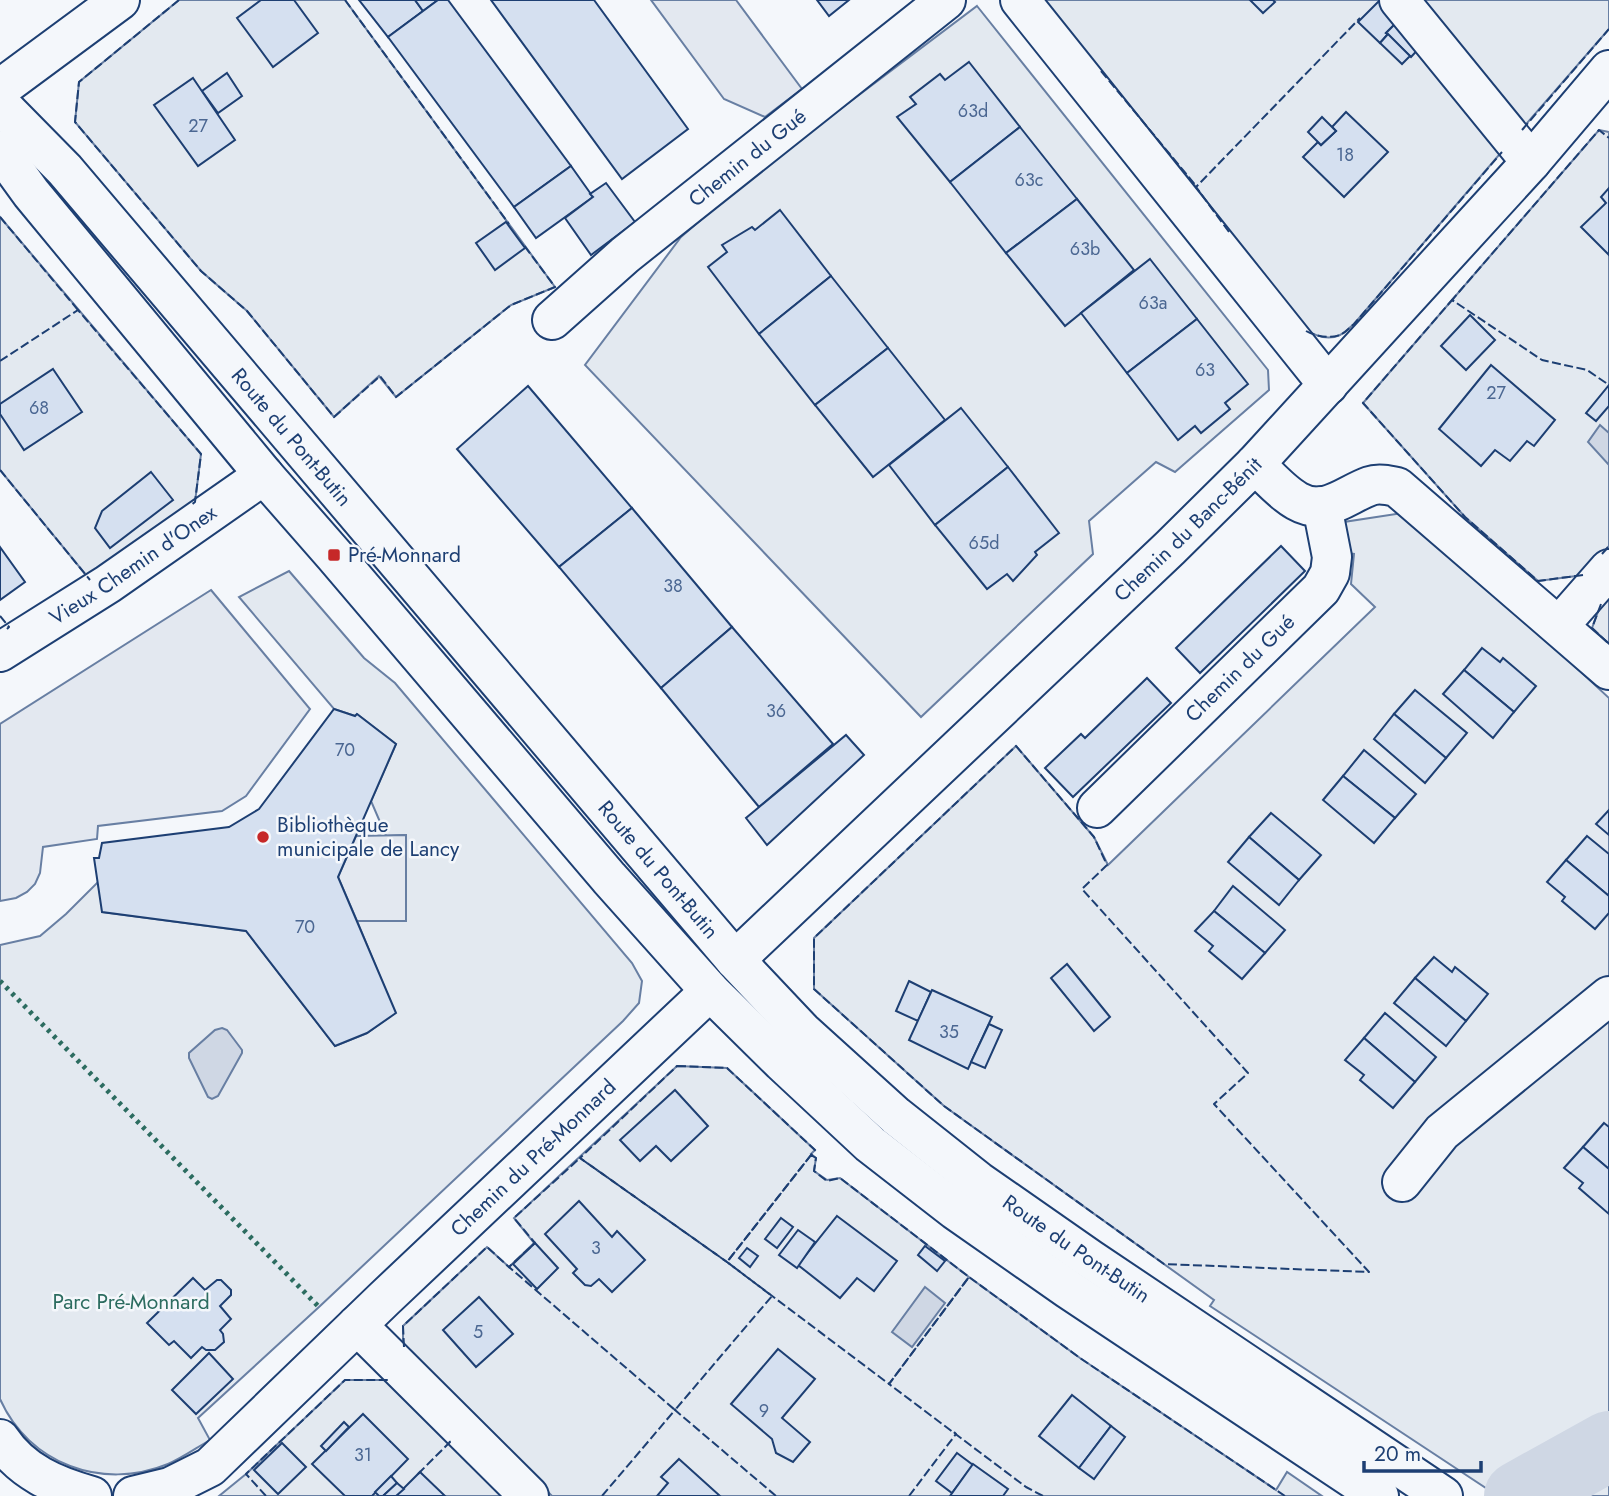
<svg xmlns="http://www.w3.org/2000/svg" width="1609" height="1496" font-family="Jost,sans-serif">
<rect width="100%" height="100%" fill="#f4f7fb"/>
<!-- green -->
<g fill="#e3e9f0" stroke="#687fa3" stroke-width="2">
<path d="M179 0H345L555 287 511 305 396 397 379 376 334 417 247 311 201 271 75 122 79 82Z"/>
<path d="M1043 0H1388L1505 148 1354 324C1350 327 1345 333 1340 335 1325 342 1308 333 1297 323L1196 187Z"/>
<path d="M1417 0H1609V29L1521 130Z"/>
<path d="M977 6 1268 370 1269 390 1175 472 1156 462 1089 521 1093 554 921 717 585 365 681 237 750 177Z"/>
<path d="M1599 130 1609 132V546L1584 575 1538 581 1465 517 1363 403Z"/>
<path d="M0 217 201 454 195 502 90 580 0 470Z"/>
<path d="M1409 512 1609 698V1496H1498L1210 1306 1214 1300 944 1106 814 989V938L1016 746 1094 837 1108 865 1375 607 1351 584 1354 554 1336 552 1344 522Z"/>
<path d="M289 571 364 658 395 683 632 963 642 981 639 1003 623 1021 319 1307 198 1418 210 1440C196 1448 182 1458 168 1464 102 1491 29 1464 0 1399V945L40 936 66 914 98 882 103 912 246 931 335 1046 367 1033 395 1013 357 921 372 920 405 835 386 836 371 801 396 744 357 714 355 716 334 709 239 597Z"/>
<path d="M1609 589V644L1592 628 1605 593Z"/>
<path d="M677 1066 727 1068 815 1150 811 1154 816 1158 814 1171 827 1180 840 1178 969 1277 1080 1358 1276 1490 1287 1472 1322 1496H552L403 1346V1326L487 1247 509 1267 534 1243 514 1218Z"/>
<path d="M345 1380H387L503 1496H219L246 1474Z"/>
</g>
<!-- parking -->
<g fill="#e3e8f0" stroke="#687fa3" stroke-width="2">
<path d="M651 0H736L802 89 765 117 724 99Z"/>
<path d="M211 590 310 709 246 796 222 811 98 826 97 839 43 847 40 873 35 884 27 892 16 898 0 901V724Z"/>
<path d="M406 835V921H357L338 877 356 836Z"/>
</g>
<!-- water -->
<g fill="#cfd7e4" stroke="#687fa3" stroke-width="2">
<path d="M1600 425 1609 433V465L1588 442Z"/>
<path d="M222 1028 227 1030 242 1050V1053L218 1096 212 1099 208 1097 189 1058V1053L215 1030Z"/>
<path d="M925 1287 945 1303 912 1347 892 1332Z"/>
</g>
<g fill="none" stroke-linecap="round" stroke-linejoin="round">
<!-- river -->
<path stroke="#cfd7e4" stroke-width="70" d="M1519 1496 1609 1446"/>
</g>
<!-- building -->
<g fill="#d5e0f0" stroke="#1d3f73" stroke-width="2">
<path d="M261 0H294L318 33 273 67 237 18Z"/>
<path d="M359 0H415L423 11 388 37Z"/>
<path d="M415 0H438L423 11Z"/>
<path d="M438 0H448L571 166 514 207 388 37Z"/>
<path d="M491 0H594L688 129 622 179Z"/>
<path d="M817 0H849L829 16Z"/>
<path d="M1250 0H1273L1275 2 1263 13Z"/>
<path d="M1380 0 1400 19 1386 33 1388 34 1380 43 1358 22Z"/>
<path d="M1400 19 1424 43 1411 57 1386 33Z"/>
<path d="M1388 34 1410 56 1402 64 1380 43Z"/>
<path d="M969 62 1020 127 950 182 897 117 916 104 910 97 940 74 945 80Z"/>
<path d="M227 73 242 96 218 113 202 91Z"/>
<path d="M193 78 235 140 198 166 154 105Z"/>
<path d="M1346 112 1388 152 1344 197 1303 157 1318 142 1321 145 1336 131 1332 127Z"/>
<path d="M1322 117 1336 131 1321 145 1308 132Z"/>
<path d="M1020 127 1077 199 1006 253 950 182Z"/>
<path d="M571 166 593 197 536 238 514 207Z"/>
<path d="M606 183 635 222 591 255 565 218 593 197 590 194Z"/>
<path d="M1609 188V255L1581 227 1606 203 1601 197Z"/>
<path d="M1077 199 1134 270 1065 326 1006 253Z"/>
<path d="M780 210 831 276 759 334 708 267 727 252 722 245 752 227 755 230Z"/>
<path d="M506 222 525 248 495 270 476 243Z"/>
<path d="M1150 259 1197 319 1127 373 1081 313Z"/>
<path d="M831 276 888 348 815 405 759 334Z"/>
<path d="M1470 315 1495 340 1466 370 1441 346Z"/>
<path d="M1197 319 1248 384 1225 403 1230 409 1201 433 1195 426 1178 440 1127 373Z"/>
<path d="M888 348 945 420 873 477 815 405Z"/>
<path d="M1491 365 1555 420 1534 446 1527 441 1510 461 1495 450 1481 466 1439 429Z"/>
<path d="M53 369 82 412 24 450 0 414V404Z"/>
<path d="M1609 385V406L1596 421 1586 413Z"/>
<path d="M528 386 632 508 559 567 457 449Z"/>
<path d="M961 408 1008 467 935 525 889 465Z"/>
<path d="M1008 467 1059 533 1035 552 1037 555 1013 581 1007 574 987 589 935 525Z"/>
<path d="M151 472 173 500 110 548 95 528 102 511Z"/>
<path d="M632 508 732 627 661 688 559 567Z"/>
<path d="M1281 546 1305 571 1200 673 1176 648Z"/>
<path d="M0 547 25 582 0 600Z"/>
<path d="M732 627 833 744 759 807 661 688Z"/>
<path d="M1482 648 1500 662 1503 658 1536 686 1514 712 1464 670Z"/>
<path d="M1464 670 1514 712 1493 738 1443 694Z"/>
<path d="M1147 678 1171 703 1073 797 1045 768 1081 734 1085 738Z"/>
<path d="M1415 690 1467 733 1446 758 1394 714Z"/>
<path d="M334 709 355 716 357 714 396 744 338 877 396 1013 367 1033 335 1046 246 931 102 912 94 858H99L102 843 229 827 259 809Z"/>
<path d="M1394 714 1446 758 1425 783 1374 739Z"/>
<path d="M846 735 864 755 767 845 746 818Z"/>
<path d="M1364 750 1416 794 1395 818 1343 776Z"/>
<path d="M1343 776 1395 818 1374 843 1323 800Z"/>
<path d="M1609 810V835L1596 824Z"/>
<path d="M1271 813 1321 855 1299 880 1249 837Z"/>
<path d="M1587 836 1609 854V896L1566 860Z"/>
<path d="M1249 837 1299 880 1279 905 1228 862Z"/>
<path d="M1566 860 1609 896V913L1595 929 1562 901 1565 897 1547 882Z"/>
<path d="M1233 886 1285 930 1265 953 1214 911Z"/>
<path d="M1214 911 1265 953 1242 979 1209 951 1213 946 1195 931Z"/>
<path d="M1434 957 1452 972 1455 967 1488 994 1466 1021 1415 978Z"/>
<path d="M1067 964 1110 1017 1094 1031 1051 978Z"/>
<path d="M1415 978 1466 1021 1446 1046 1394 1003Z"/>
<path d="M909 981 931 992 918 1021 896 1011Z"/>
<path d="M932 990 992 1017 968 1069 909 1040Z"/>
<path d="M1385 1013 1436 1057 1415 1082 1364 1038Z"/>
<path d="M989 1024 1002 1030 985 1068 971 1062Z"/>
<path d="M1364 1038 1415 1082 1393 1108 1360 1080 1364 1075 1345 1060Z"/>
<path d="M675 1090 708 1126 671 1161 656 1146 640 1161 620 1140Z"/>
<path d="M1604 1123 1609 1127V1169L1583 1147Z"/>
<path d="M1583 1147 1609 1169V1214L1579 1188 1583 1183 1564 1168Z"/>
<path d="M579 1201 612 1237 617 1231 645 1260 612 1292 599 1279 591 1286 585 1285 573 1273 577 1269 545 1234Z"/>
<path d="M837 1216 897 1261 874 1291 857 1278 840 1298 798 1265Z"/>
<path d="M781 1218 793 1227 777 1248 765 1239Z"/>
<path d="M798 1230 815 1242 797 1268 779 1255Z"/>
<path d="M535 1243 558 1268 537 1289 513 1264Z"/>
<path d="M925 1246 945 1261 937 1271 918 1255Z"/>
<path d="M747 1248 758 1256 750 1267 739 1258Z"/>
<path d="M193 1278 205 1290 217 1280H221L231 1290V1295L220 1306 231 1319 220 1330 223 1334 224 1342 215 1350H206L202 1347 191 1358 174 1341 169 1345 147 1323Z"/>
<path d="M479 1297 513 1334 476 1367 443 1330Z"/>
<path d="M778 1349 815 1379 782 1418 810 1442 793 1462 776 1453 772 1439 731 1404Z"/>
<path d="M209 1353 233 1379 196 1414 172 1390Z"/>
<path d="M1072 1395 1111 1426 1079 1468 1039 1436Z"/>
<path d="M363 1414 408 1459 372 1496H345L312 1464Z"/>
<path d="M344 1422 349 1427 326 1451 321 1446Z"/>
<path d="M1111 1426 1125 1437 1094 1479 1079 1468Z"/>
<path d="M282 1443 306 1467 278 1494 254 1470Z"/>
<path d="M957 1453 973 1465 952 1493 936 1481Z"/>
<path d="M679 1459 720 1496H657L668 1483 661 1477Z"/>
<path d="M973 1464 1008 1489 1003 1496H950Z"/>
<path d="M420 1472 445 1496H396Z"/>
<path d="M391 1476 397 1483 383 1496H379L375 1492Z"/>
<path d="M397 1483 404 1489 396 1496H383Z"/>
</g>
<g fill="none" stroke-linecap="round" stroke-linejoin="round">
<!-- minor casing -->
<g stroke="#1d3f73" stroke-width="42">
<g id="minor">
<path d="M1020 0 1328 385"/>
<path d="M1399 0 1531 162"/>
<path d="M5 85 120 0"/>
<path id="s1" d="M552 320 625 255 946 0"/>
<path d="M1255 464C1268 476 1281 492 1297 501 1325 517 1345 495 1370 486 1378 483 1388 485 1397 487L1609 670"/>
<path d="M1559 626 1609 569"/>
<path id="s2" d="M0 652 108 584 264 475"/>
<path id="s3" d="M1097 808 1321 589 1330 573 1332 557 1322 506"/>
<path id="s4" d="M735 960 1170 548 1255 464 1531 162 1609 70"/>
<path d="M1402 1182 1442 1132 1609 996"/>
<path d="M357 1325 529 1496"/>
<path d="M0 1439C22 1472 55 1486 92 1496"/>
<path id="s5" d="M133 1496 170 1487 210 1467 385 1298 710 991"/>
</g>
</g>
<!-- major casing -->
<g stroke="#1d3f73" stroke-width="42">
<g id="major">
<path id="s6" d="M0 104 65 170 735 960 802 1031 896 1116 978 1181 1090 1259 1443 1496"/>
<path d="M0 150 31 193 264 475 334 555 609 878 710 991 782 1062 870 1144 955 1210 1068 1289 1379 1496"/>
</g>
</g>
<!-- minor -->
<use href="#minor" stroke="#f4f7fb" stroke-width="38"/>
<!-- major -->
<use href="#major" stroke="#f4f7fb" stroke-width="38"/>
<!-- hedge -->
<path stroke="#2c6c60" stroke-width="5" stroke-dasharray="3.5 5" stroke-linecap="butt" d="M0 981 319 1307"/>
<!-- fence -->
<g stroke="#1d3f73" stroke-width="2" stroke-dasharray="9 3.5" stroke-linecap="butt">
<path d="M179 0 79 82 75 122 201 271 247 311 334 417 380 376 396 397 511 305 555 287 523 244"/>
<path d="M345 0 509 224"/>
<path d="M1101 71 1197 187"/>
<path d="M1522 130 1609 29"/>
<path d="M0 217 78 310 76 311"/>
<path d="M1229 232 1196 187 1360 18"/>
<path d="M1454 301 1452 300 1599 130 1609 138"/>
<path d="M1306 331C1315 336 1330 339 1340 335 1345 333 1350 327 1354 324L1502 152"/>
<path d="M0 361 78 310 201 454 195 502 191 505"/>
<path d="M0 470 90 580"/>
<path d="M1602 554 1609 546"/>
<path d="M1583 575 1538 581 1465 517 1363 403 1452 300 1542 360 1587 370 1609 385"/>
<path d="M1601 604 1592 628 1609 644"/>
<path d="M0 616 9 627 7 629"/>
<path d="M1016 746 1094 837 1107 865 1082 889 1248 1073 1214 1104 1369 1272 1164 1264 944 1106 814 989V938Z"/>
<path d="M677 1066 727 1068 815 1150 727 1262 580 1158Z"/>
<path d="M811 1155 816 1158 814 1171 827 1181 840 1178 969 1277 889 1384 727 1262Z"/>
<path d="M580 1158 727 1262 772 1296 675 1410 509 1267 535 1243 514 1218Z"/>
<path d="M404 1347 403 1326 487 1247 510 1268"/>
<path d="M676 1409 675 1410 776 1496"/>
<path d="M418 1474 450 1442 448 1439"/>
<path d="M266 1496 246 1474 345 1380H388"/>
<path d="M602 1496 675 1410 674 1409"/>
<path d="M909 1496 956 1434 954 1432"/>
<path d="M1043 1496 1026 1487 889 1384 969 1277 1080 1358 1285 1496"/>
</g>
</g>
<!-- markers -->
<g fill="#c62828" stroke="#f4f7fb" stroke-width="2.5">
<rect x="327" y="548" width="14" height="14" rx="3.5"/>
<circle cx="263" cy="837" r="7"/>
</g>
<g text-anchor="middle" dominant-baseline="central" stroke-width="5" stroke-linejoin="round" paint-order="stroke">
<!-- number labels -->
<g font-size="18" fill="#4b6792">
<text x="973" y="111">63d</text>
<text x="198" y="126">27</text>
<text x="1345" y="155">18</text>
<text x="1029" y="180">63c</text>
<text x="1085" y="249">63b</text>
<text x="1153" y="303">63a</text>
<text x="1205" y="370">63</text>
<text x="1496" y="393">27</text>
<text x="39" y="408">68</text>
<text x="984" y="543">65d</text>
<text x="673" y="586">38</text>
<text x="776" y="711">36</text>
<text x="345" y="750">70</text>
<text x="305" y="927">70</text>
<text x="949" y="1032">35</text>
<text x="596" y="1248">3</text>
<text x="478" y="1332">5</text>
<text x="764" y="1411">9</text>
<text x="363" y="1455">31</text>
</g>
<!-- street labels -->
<g font-size="21" fill="#1d3f73" stroke="#f4f7fb">
<text stroke="none"><textPath href="#s1" startOffset="254">Chemin du Gué</textPath></text>
<text stroke="none"><textPath href="#s6" startOffset="443">Route du Pont-Butin</textPath></text>
<text stroke="none"><textPath href="#s4" startOffset="625">Chemin du Banc-Bénit</textPath></text>
<text stroke="none"><textPath href="#s2" startOffset="159">Vieux Chemin d'Onex</textPath></text>
<text stroke="none"><textPath href="#s3" startOffset="200">Chemin du Gué</textPath></text>
<text stroke="none"><textPath href="#s6" startOffset="1010">Route du Pont-Butin</textPath></text>
<text stroke="none"><textPath href="#s5" startOffset="530">Chemin du Pré-Monnard</textPath></text>
<text stroke="none"><textPath href="#s6" startOffset="1577">Route du Pont-Butin</textPath></text>
</g>
<!-- poi labels -->
<g font-size="21" fill="#1d3f73" stroke="#f4f7fb" text-anchor="start">
<text x="348" y="555">Pré-Monnard</text>
<text x="277" y="825">Bibliothèque<tspan x="277" dy="24">municipale de Lancy</tspan></text>
</g>
<!-- park labels -->
<g font-size="21" fill="#2c6c60" stroke="#f4f7fb">
<text x="131" y="1302">Parc Pré-Monnard</text>
</g>
</g>
<!-- scale -->
<path d="M1364 1461v10h117v-10" fill="none" stroke="#1d3f73" stroke-width="3.5"/>
<text x="1374" y="1461" font-size="21" fill="#1d3f73" stroke="#f4f7fb" stroke-width="5" paint-order="stroke">20 m</text>
</svg>
